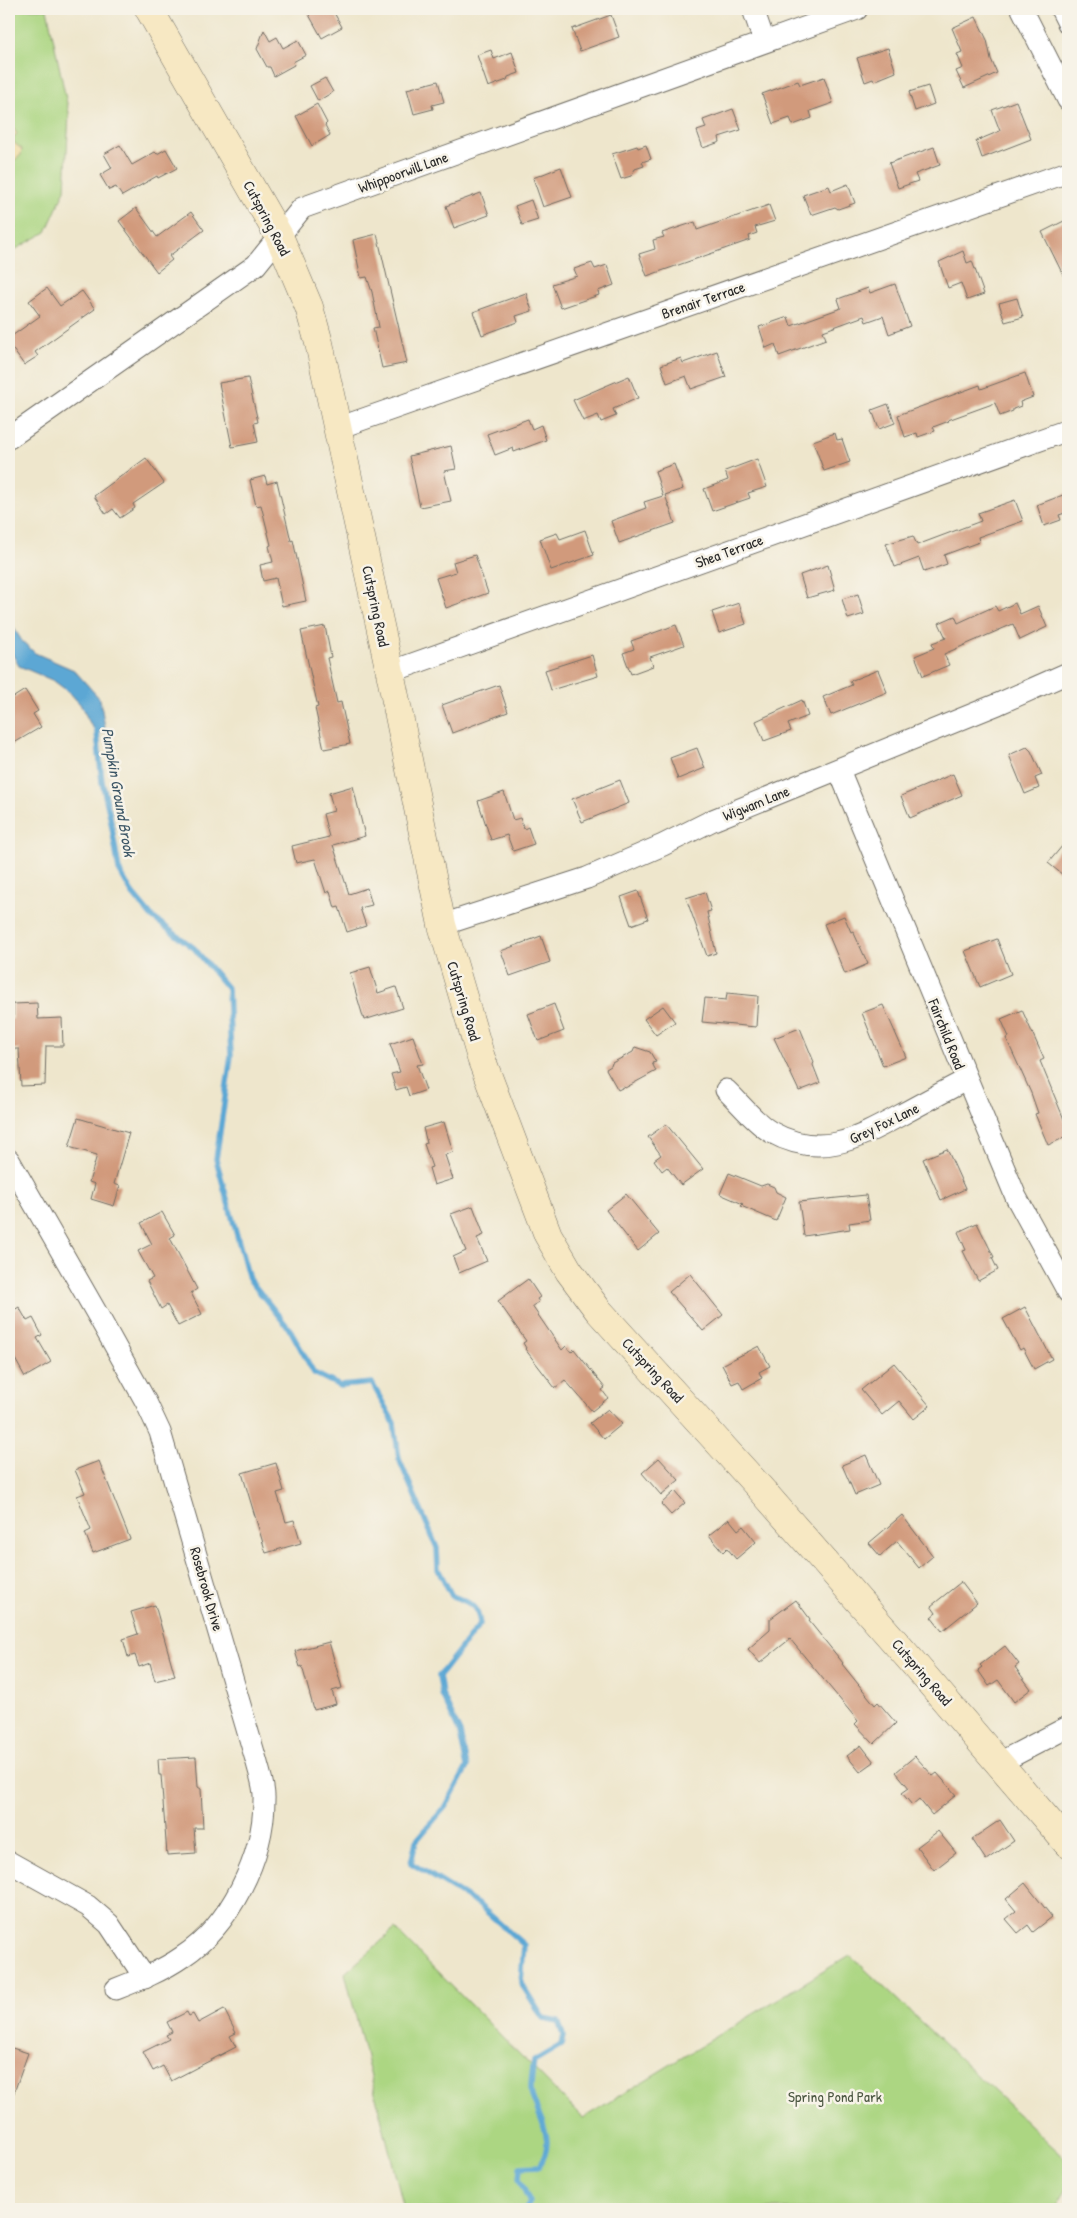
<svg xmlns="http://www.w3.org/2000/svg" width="1077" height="2218" font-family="'Patrick Hand',sans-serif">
<rect width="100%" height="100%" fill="#f7f3e8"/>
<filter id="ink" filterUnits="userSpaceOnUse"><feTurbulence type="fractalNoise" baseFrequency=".02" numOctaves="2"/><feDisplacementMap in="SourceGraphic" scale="10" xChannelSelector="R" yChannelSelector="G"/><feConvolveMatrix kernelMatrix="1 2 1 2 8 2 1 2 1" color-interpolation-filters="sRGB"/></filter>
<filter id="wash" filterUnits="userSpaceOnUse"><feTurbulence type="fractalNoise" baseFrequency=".0096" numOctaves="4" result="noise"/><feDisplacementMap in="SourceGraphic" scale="20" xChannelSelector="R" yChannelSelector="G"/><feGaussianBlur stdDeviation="1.12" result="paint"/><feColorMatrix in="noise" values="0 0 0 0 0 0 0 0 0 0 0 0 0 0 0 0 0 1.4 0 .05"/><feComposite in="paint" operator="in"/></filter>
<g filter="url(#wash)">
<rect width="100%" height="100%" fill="#eee6cc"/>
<!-- green -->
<g fill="#acd682" stroke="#6c8056">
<path d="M9 9H47L69 113 65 190 46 232 9 253Z"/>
<path d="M395 1929 583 2118 850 1955 1068 2161V2187L1055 2209H404L345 1973Z"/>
</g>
<!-- sand -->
<path fill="#eeda9e" stroke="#8c8264" d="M9 125 12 126 17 134 13 138 14 143 22 149 21 155 15 160 9 157Z"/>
<!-- water -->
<path fill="#5ca7d4" stroke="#446980" d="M9 620 22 641 35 653 74 670 100 699 106 733 92 727 80 704 70 693 54 681 19 666 9 648Z"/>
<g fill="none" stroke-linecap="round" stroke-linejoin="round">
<!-- stream -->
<path stroke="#5ca7d4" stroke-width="5.5" d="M95 722 97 732 102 782 110 816 119 870 132 893 152 917 194 948 228 989 231 1056 216 1159 249 1279 291 1331 314 1373 340 1386 372 1383 394 1423 399 1459 437 1548 438 1569 452 1596C469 1602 478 1605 480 1624L439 1676 442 1694 460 1733 467 1767 446 1806 416 1841 411 1863 479 1905 524 1945 521 1983 543 2018 558 2021 563 2035 561 2045 534 2061C533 2071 529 2086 532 2096 540 2121 557 2141 539 2166L520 2167 519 2179 530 2202 526 2209"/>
</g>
<g id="blocks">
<!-- building -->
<g fill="#d19a7c">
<path d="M316 9H332L342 27 322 38 308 13Z"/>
<path d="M611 15 619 37 580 51 572 29Z"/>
<path d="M976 17 987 40 991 59 997 73 964 88 956 71 963 68 957 54 962 52 952 28Z"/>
<path d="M264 30 270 41 277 37 283 48 298 40 306 55 293 62 294 65 274 76 270 67H267L257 49Z"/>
<path d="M888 48 896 72 874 81 873 79 865 82 857 58Z"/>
<path d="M491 50 494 59 512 52 519 73 508 77 507 80 488 87 477 55Z"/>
<path d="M824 77 833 103 810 111 812 118 793 125 790 118 773 124 762 94 798 81 800 85Z"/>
<path d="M325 78 333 92 318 101 310 86Z"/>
<path d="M438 81 444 102 432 105 433 109 414 114 407 89Z"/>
<path d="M928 86 934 104 915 111 909 92Z"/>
<path d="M1016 101 1031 139 982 158 976 141 1000 131 992 110Z"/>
<path d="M317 104 327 123 325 125 330 135 312 146 296 116Z"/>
<path d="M733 109 741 130 719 137 720 142 703 148 697 131 706 128 703 120Z"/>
<path d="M120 145 132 165 155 152 157 154 166 149 177 168 158 178 157 176 122 196 116 187 109 190 100 175 112 168 104 154Z"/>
<path d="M646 145 651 159 642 162 644 166 635 169 631 176 621 179 612 154 637 146 638 148Z"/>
<path d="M934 147 940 165 915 174 918 181 898 188 889 163Z"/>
<path d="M561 167 572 197 543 207 533 178Z"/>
<path d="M848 184 855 203 838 209 835 207 811 215 803 195 829 186 831 191Z"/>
<path d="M481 193 489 215 454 228 446 206Z"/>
<path d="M531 200 538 220 522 225 515 206Z"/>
<path d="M769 205 775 221 755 227 757 233 749 236 750 240 647 276 639 254 655 249 653 240 664 237 662 233 695 222 697 230Z"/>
<path d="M136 208 157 237 191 212 204 230 169 256 172 260 157 272 119 221Z"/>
<path d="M1068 219V285L1042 232Z"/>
<path d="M377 234 407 363 382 368 373 328 379 327 372 292 367 277 361 278 353 240Z"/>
<path d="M963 251 967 263 972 261 984 294 967 300 961 283 948 288 939 262Z"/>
<path d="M592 263 595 269 607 265 614 285 598 291 599 295 561 308 552 284 577 276 574 269Z"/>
<path d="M895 284 910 326 889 334 883 316 866 322 864 316 823 331 826 339 779 356 775 344 766 348 759 327 788 317 791 326 841 308 838 299 868 288 870 293Z"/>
<path d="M47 288 60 306 82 291 95 309 35 352 38 356 24 365 9 344V338L40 316 29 301Z"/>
<path d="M526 293 532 311 516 316 518 322 482 335 473 312Z"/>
<path d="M1017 298 1023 317 1005 322 999 303Z"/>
<path d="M717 351 726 377 691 389 686 376 667 383 661 365 681 358 683 363Z"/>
<path d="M1025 373 1033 397 1020 402 1021 406 1013 409V411L1000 416 995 403 948 420 949 421 933 427 935 431 918 437 917 433 905 437 898 415 980 385 981 389Z"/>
<path d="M629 376 638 398 613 409 616 416 601 422 598 415 583 421 573 400Z"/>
<path d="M248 378 258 422 254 423 258 442 232 447 219 383Z"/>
<path d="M888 404 895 423 879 429 872 410Z"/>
<path d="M528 419 532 429 541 425 546 440 514 452 513 448 495 455 487 434Z"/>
<path d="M835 433 837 440 842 439 850 462 824 471 813 441Z"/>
<path d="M451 446 456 469 444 471 451 501 420 507 409 456Z"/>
<path d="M146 458 164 483 133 504 135 508 120 518 113 509 106 514 94 496Z"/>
<path d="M757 459 767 487 748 493 750 498 712 511 704 489 728 480 725 471Z"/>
<path d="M674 464 683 489 665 495 675 523 619 543 611 521 646 508 644 502 663 496 655 471Z"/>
<path d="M265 476 267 484 277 481 291 541 293 540 306 601 282 606 276 578 263 581 260 565 273 562 269 546 271 545 261 505 256 506 250 480Z"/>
<path d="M1068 493V512L1059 515 1061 520 1044 526 1037 505Z"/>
<path d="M1015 500 1023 521 978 537 979 542 944 555 947 564 924 572 919 558 895 567 886 544 913 536 917 545 981 521 978 513Z"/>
<path d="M585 530 594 555 551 570 540 539 557 533 560 539Z"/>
<path d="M475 555 488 593 446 608 436 578 456 572 453 562Z"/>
<path d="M828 565 835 590 807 598 800 575Z"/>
<path d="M858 594 864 614 848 619 842 599Z"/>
<path d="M739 603 746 624 719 633 712 612Z"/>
<path d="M1015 603 1020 614 1038 606 1047 627 1020 640 1013 624 944 654 949 665 923 676 915 656 934 648 932 643 946 638 939 623 955 616 958 623 995 606 998 611Z"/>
<path d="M676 625 684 645 650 657 653 666 631 674 623 653 634 649 631 641Z"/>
<path d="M325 626 331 657 327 658 337 703 341 702 350 744 324 749 315 708 318 707 301 631Z"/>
<path d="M592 655 598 676 551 690 545 670Z"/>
<path d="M878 670 887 692 831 715 823 697 852 685 850 681Z"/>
<path d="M499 685 508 712 452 733 442 705Z"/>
<path d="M25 690 38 711 33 714 41 727 9 746V700Z"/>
<path d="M802 700 808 716 788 724 791 731 764 741 756 721Z"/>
<path d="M1027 747 1031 751 1042 775 1035 778 1039 788 1025 794 1009 755Z"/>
<path d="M697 748 705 768 678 779 670 758Z"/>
<path d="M953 774 962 795 910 818 901 796Z"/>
<path d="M620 780 629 803 582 822 572 799Z"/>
<path d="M353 786 365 836 333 845 349 894 367 888 372 905 360 908 366 926 347 932 339 907 335 908 330 891 326 893 315 859 296 863 292 846 329 837 323 814 334 811 329 793Z"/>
<path d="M504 792 513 820 520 818 524 829 528 827 534 844 513 851 507 835 491 840 478 801Z"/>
<path d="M1068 839V879L1048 863Z"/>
<path d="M638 891 648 919 631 925 621 897Z"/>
<path d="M705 892 711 911 707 912 716 953 707 956 686 898Z"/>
<path d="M844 916 851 932 853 931 868 964 845 974 824 924Z"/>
<path d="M541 936 550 962 510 976 501 951Z"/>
<path d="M997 939 1011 974 980 987 965 951Z"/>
<path d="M370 967 378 993 396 987 403 1008 364 1020 350 973Z"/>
<path d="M727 993 758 996 756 1027 702 1022 705 998 726 1000Z"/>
<path d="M37 1003 38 1019 62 1018 63 1046H46L45 1085 21 1086 19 1049H9V1019H13V1004Z"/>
<path d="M554 1004 564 1031 538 1041 528 1014Z"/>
<path d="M883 1005 906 1057 883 1066 862 1013Z"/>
<path d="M663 1006 675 1022 656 1035 644 1019Z"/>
<path d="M1022 1010 1044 1059 1040 1061 1068 1129V1136L1048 1145 1035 1114 1038 1113 1031 1093 1006 1038 1009 1037 1001 1019Z"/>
<path d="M800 1028 814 1062 813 1065 820 1083 799 1091 774 1038Z"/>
<path d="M413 1036 423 1064 417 1065 426 1090 409 1096 406 1087 396 1090 391 1074 400 1072 390 1044Z"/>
<path d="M635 1047 650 1052 656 1062 652 1063 656 1071 625 1088 624 1087 618 1090 606 1069 611 1066 612 1063 633 1052Z"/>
<path d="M78 1118 129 1133 114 1184 120 1186 114 1206 91 1199 95 1184 89 1182 97 1155 69 1147Z"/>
<path d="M444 1122 453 1152 445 1155 453 1179 434 1185 429 1168 432 1167 424 1144 427 1143 423 1128Z"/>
<path d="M666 1124 703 1169 681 1185 667 1167 662 1171 654 1160 661 1155 648 1137Z"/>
<path d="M947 1149 965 1189 941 1200 923 1159Z"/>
<path d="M729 1173 761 1186 767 1184 774 1187 776 1192 786 1197 776 1221 741 1206 743 1204 720 1194Z"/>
<path d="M626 1194 659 1234 638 1251 606 1210Z"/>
<path d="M866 1195 870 1220 849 1223 850 1229 804 1236 799 1202Z"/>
<path d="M473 1206 484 1235 477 1238 487 1261 459 1273 453 1257 466 1251 451 1214Z"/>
<path d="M162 1212 175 1235 170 1238 197 1289 191 1293 202 1314 178 1326 167 1305 161 1309 147 1281 153 1278 138 1251 152 1244 141 1223Z"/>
<path d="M977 1223 994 1257 992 1258 998 1270 978 1281 963 1251 966 1250 958 1232Z"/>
<path d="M690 1274 723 1315 703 1331 669 1292Z"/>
<path d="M528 1279 540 1297 537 1299 539 1302 532 1306 562 1350 566 1346 571 1352 574 1349 605 1388 602 1390 608 1398 592 1411 565 1380 555 1388 525 1349 526 1348 523 1343 526 1341 498 1301Z"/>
<path d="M19 1307 27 1321 33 1318 42 1335 37 1338 51 1362 25 1377 9 1348V1313Z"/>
<path d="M1025 1307 1052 1359 1034 1369 1023 1348 1020 1350 1003 1319Z"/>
<path d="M759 1346 770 1366 759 1372 762 1378 743 1389 739 1381 732 1384 722 1365Z"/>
<path d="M894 1363 930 1406 914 1419 899 1401 882 1415 861 1390Z"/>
<path d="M608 1409 622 1424 604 1439 590 1423Z"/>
<path d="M866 1455 879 1485 855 1495 842 1465Z"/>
<path d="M659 1458 679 1480 661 1495 642 1473Z"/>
<path d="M99 1461 130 1539 93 1553 85 1533 91 1530 77 1496 85 1493 75 1470Z"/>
<path d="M276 1463 284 1491 277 1493 286 1522 294 1520 301 1543 266 1553 242 1473Z"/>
<path d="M675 1491 685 1503 671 1515 661 1504Z"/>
<path d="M902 1515 933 1556 919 1568 897 1541 880 1556 869 1543Z"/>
<path d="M729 1519 738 1530 743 1526 756 1542 736 1559 727 1548 723 1552 709 1535Z"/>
<path d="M961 1582 977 1603 942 1631 931 1617 936 1613 931 1606Z"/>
<path d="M796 1600 810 1619 809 1621 843 1663 842 1664 875 1705 878 1702 896 1723 874 1744 855 1724 858 1721 790 1639 760 1663 748 1649 770 1630V1619Z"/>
<path d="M155 1605 175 1676 155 1681 150 1663 139 1667 135 1655 128 1657 123 1639 138 1634 131 1612Z"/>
<path d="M329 1642 342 1688 332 1691 336 1704 314 1710 302 1666 300 1667 295 1651Z"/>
<path d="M1005 1646 1019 1664 1015 1667 1031 1689 1014 1702 998 1680 989 1686 978 1670 982 1667 980 1665Z"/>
<path d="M861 1745 874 1762 860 1772 847 1756Z"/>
<path d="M915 1756 933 1776 937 1773 956 1795 932 1815 919 1799 912 1805 902 1793 909 1788 896 1772Z"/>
<path d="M196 1757 198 1787 201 1789 203 1828H194L196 1853 167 1855 161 1775H159L158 1759Z"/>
<path d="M1000 1820 1014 1841 986 1860 972 1839Z"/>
<path d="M938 1831 956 1853 934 1870 917 1847Z"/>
<path d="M1025 1883 1052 1917 1033 1932 1028 1925 1018 1933 1006 1919 1016 1911 1006 1899Z"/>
<path d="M224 2009 236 2033 230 2036 236 2047 171 2081 163 2066 153 2071 143 2052 169 2039 166 2035 172 2032 167 2022 187 2012 189 2016 193 2014 198 2023Z"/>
<path d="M9 2047 28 2053 11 2101H9Z"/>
</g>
</g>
</g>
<g filter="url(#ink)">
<use href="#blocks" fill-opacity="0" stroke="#6f6c63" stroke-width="1"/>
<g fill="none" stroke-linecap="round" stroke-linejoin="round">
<!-- street casing -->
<g stroke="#6f6c63" stroke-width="23">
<g id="street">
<path d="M753 9 764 41"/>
<path d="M1022 9 1068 100"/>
<path d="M1061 9 1068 23"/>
<path d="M338 428 1068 172"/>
<path d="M9 438 256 265 302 208 857 9"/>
<path d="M390 672 1068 430"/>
<path d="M839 770 1016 1197 1068 1292"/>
<path d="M442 925 587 878 663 845 713 820 998 704 1068 673"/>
<path d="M726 1090C739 1102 755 1123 771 1132 819 1159 855 1140 899 1116 921 1104 943 1092 966 1080"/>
<path d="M9 1160 100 1319 146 1402 160 1432 257 1763C260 1775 265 1788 264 1800 264 1857 230 1926 182 1957 162 1971 139 1980 116 1989"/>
<path d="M999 1763 1068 1727"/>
<path d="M9 1862 88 1906 109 1924 145 1978"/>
</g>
</g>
<!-- secondary casing -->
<g stroke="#6f6c63" stroke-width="29">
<path id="secondary" d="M149 9 279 236 309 307 319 343 390 672 442 925 481 1058 548 1235 569 1271 598 1310 759 1487 909 1658 1068 1844"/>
</g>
<!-- street -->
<use href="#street" stroke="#fff" stroke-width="21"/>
<!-- secondary -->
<use href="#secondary" stroke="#f7e8c3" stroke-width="28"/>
</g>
</g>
<g text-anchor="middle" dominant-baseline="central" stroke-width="5" stroke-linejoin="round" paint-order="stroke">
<!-- street labels -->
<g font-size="15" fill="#2b2b2b" stroke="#f7f3e8">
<text transform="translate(403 172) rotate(-20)">Whippoorwill Lane</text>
<text transform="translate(267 218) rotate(62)">Cutspring Road</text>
<text transform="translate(703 300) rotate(-19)">Brenair Terrace</text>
<text transform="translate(729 551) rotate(-20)">Shea Terrace</text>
<text transform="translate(376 606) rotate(78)">Cutspring Road</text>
<text transform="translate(756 803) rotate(-22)">Wigwam Lane</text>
<text transform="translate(464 1001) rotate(73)">Cutspring Road</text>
<text transform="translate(947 1034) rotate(68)">Fairchild Road</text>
<text transform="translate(884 1123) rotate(-26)">Grey Fox Lane</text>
<text transform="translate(653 1370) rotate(47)">Cutspring Road</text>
<text transform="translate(207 1589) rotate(74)">Rosebrook Drive</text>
<text transform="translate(922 1672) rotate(49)">Cutspring Road</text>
</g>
<!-- park labels -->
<g font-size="15" fill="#4b5641" stroke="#f7f3e8">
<text x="835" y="2096">Spring Pond Park</text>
</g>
<!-- water labels -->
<g font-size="16" font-style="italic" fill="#3c5666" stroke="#f7f3e8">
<text transform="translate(119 792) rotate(80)">Pumpkin Ground Brook</text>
</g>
</g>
<!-- margin -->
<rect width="1077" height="2218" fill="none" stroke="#f7f3e8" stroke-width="30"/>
</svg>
